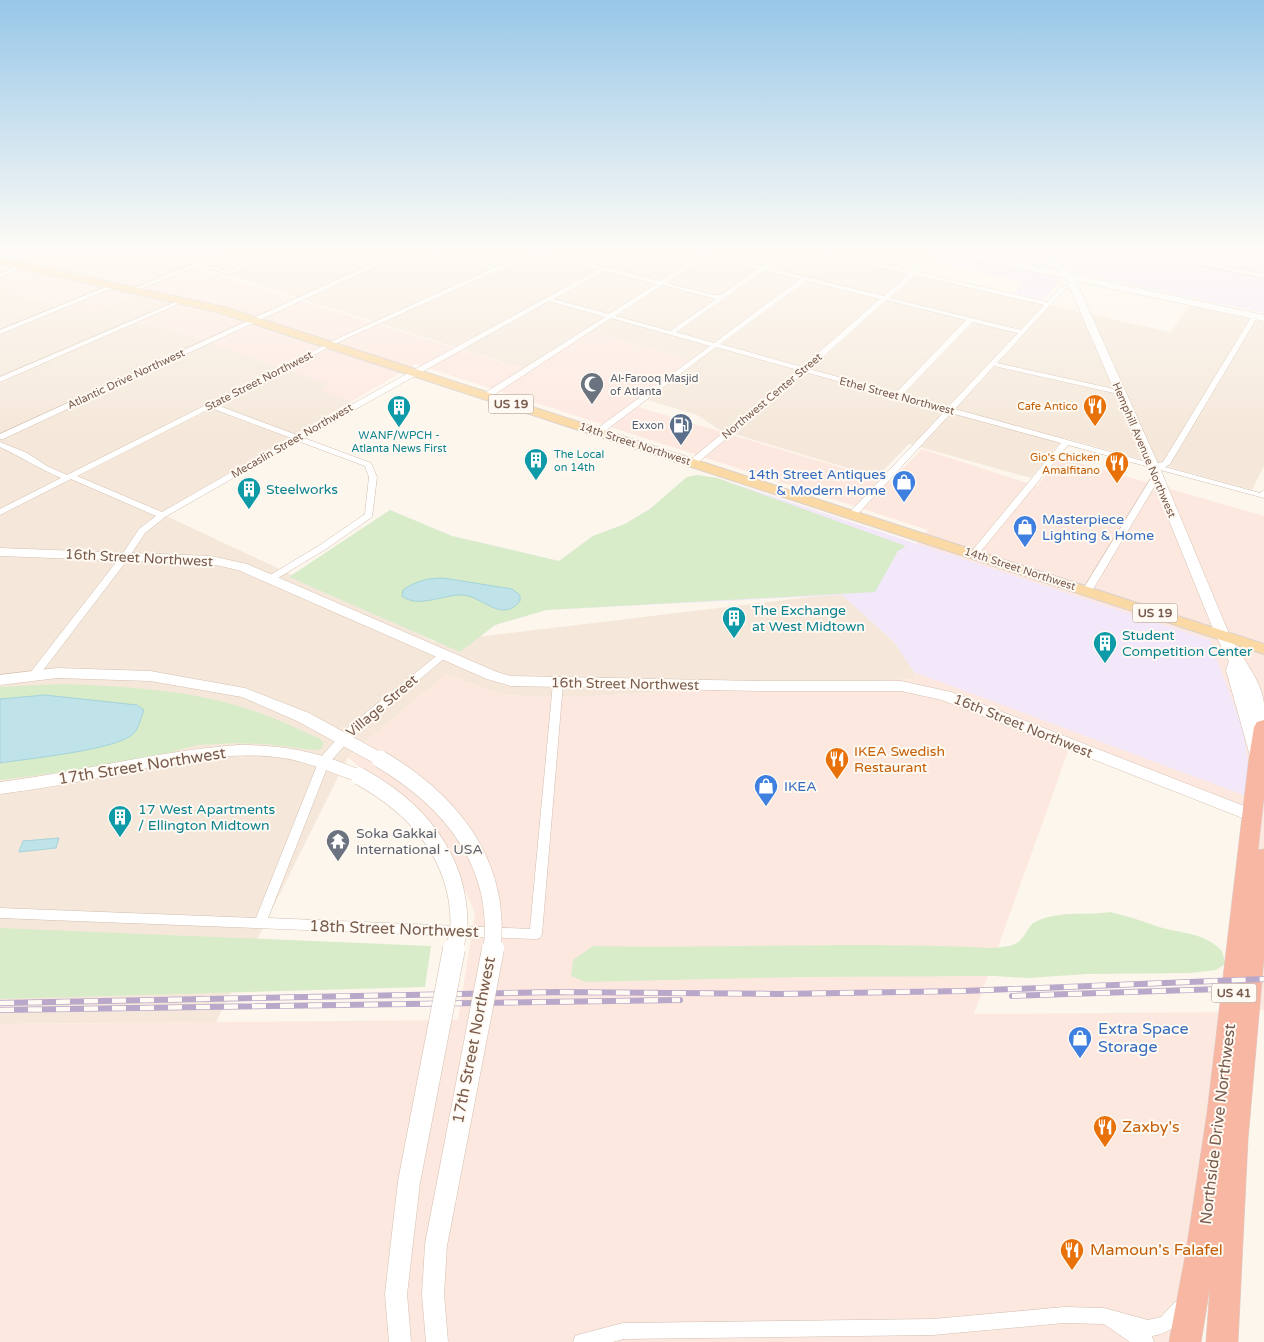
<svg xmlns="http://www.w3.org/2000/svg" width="1264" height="1342" font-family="'Varela Round',sans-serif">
<rect width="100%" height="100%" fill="#fdf6ec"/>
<!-- residential -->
<g fill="#f5e8da">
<path d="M243 246H909L931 250 905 273 1170 332 1189 306 1264 322V466L1252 490 1064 438 1031 478 909 444 877 477 718 429 697 415 648 400 697 362 590 331 525 369 200 267Z"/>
<path d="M0 291 95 313 135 295 168 303 133 321 171 330 330 384 320 390 352 401 160 513 435 642 842 593 913 653 915 679 556 698 503 695 446 674 348 757 216 1022 0 1024Z"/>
</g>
<!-- commercial -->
<path fill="#fde8e0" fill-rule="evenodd" d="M0 246H239L188 266 524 369 589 331 697 362 638 407 890 482 922 449 1037 486 1059 457 1264 516V1010L1232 1012 1176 1342H0V1024L458 1020 475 913 448 852 393 797 348 757 446 674 503 695 556 698 915 679 911 646 875 592 928 530 416 364 352 401 319 390 329 384 171 330 132 321 168 303 134 295 95 313 0 291ZM1071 743 1253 817 1232 1012 974 1014Z"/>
<!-- education -->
<g fill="#f3e8fa">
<path d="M948 246H1264V313L1063 270 1061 280 1043 300 1014 293 1024 282 934 262 951 247Z"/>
<path d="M697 475 717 478 1210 640 1243 729 1248 762 1246 796 914 672 894 642 842 595 546 610 495 625 460 652 289 577 390 510 452 536 559 561 593 536 625 524 650 509 687 477Z"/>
</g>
<!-- green -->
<g fill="#d8ecc9">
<path d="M697 475 717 478 906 546 898 551 875 592 546 610 495 625 460 652 289 577 390 510 452 536 559 561 593 536 625 524 650 509 687 477Z"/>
<path d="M61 684C117 686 176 689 231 704 262 712 292 726 320 739L324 743 321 749 314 750 265 744 235 743 197 745 161 755 86 769 0 780V687Z"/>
<path d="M1110 912C1127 916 1143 921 1159 927 1180 933 1204 933 1220 949 1224 953 1224 959 1225 964L1216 970 1191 973 1087 974 1028 978 994 976 801 977 586 982 571 976 573 960 593 946C726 949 859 941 992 948 1005 947 1018 947 1025 934 1028 930 1030 925 1035 922 1059 910 1084 916 1110 912Z"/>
<path d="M0 928 431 946 425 987 0 999Z"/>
</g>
<!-- water -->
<g fill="#bfe3e8" stroke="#a5d3da">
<path d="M443 578 512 589 520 595V601C502 624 482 596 463 595 444 594 418 609 402 596L403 590C415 581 429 578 443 578Z"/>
<path d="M45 695 137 705 144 710C141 717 139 729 133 734 117 750 25 759 0 763V699Z"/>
<path d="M59 838 56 848 19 852 23 841Z"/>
</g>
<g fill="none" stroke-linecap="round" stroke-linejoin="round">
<!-- street casing -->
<g stroke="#d1beb0" stroke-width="1">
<g id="street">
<path d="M237 246H244L202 264 227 271 286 246H293L229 274 197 266 135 291 130 290Z"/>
<path d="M299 246H307L300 249 297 247Z"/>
<path d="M411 246H418L496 267 544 246H551L542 251 660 281 701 255 670 247 669 246H677L705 252 716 246H722L711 254 762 266 792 246H801L912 271 941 247 943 248V250L918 272 1047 302 1061 287 1075 283V285L1065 289 997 363 1123 391V395L994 366 955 409 1154 464 1163 462 1252 316 1257 315 1258 316 1170 464 1165 467 1260 493 1264 490V498L1068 445 977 556H971L970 554 971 552 1061 443 951 413 855 517H849V513L945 411 805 372 695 465H689V461L798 370 716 347 601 434H595V430L710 346 611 318 489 398H483V394L605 317 549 301 304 438 371 463 377 477 372 517 326 549 273 581H267L265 579 267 577 320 545 365 514 369 477 365 466 298 441 165 517 145 533 128 559 38 677H30L29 675 30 673 121 556 139 529 156 516 71 479 0 515V509L61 478C40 469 21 457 0 447V442L27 453 47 466 67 475 339 338 491 269 413 249 3 439H0V434ZM796 248 909 274 884 296 768 268ZM537 253 599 269 412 371 297 435 217 405 343 340ZM707 256 758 269 721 295H714L666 283ZM764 270 800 279 714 343 676 332ZM605 271 656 284 609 314 553 299ZM915 275 1044 305 1021 330 889 298ZM806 281 880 299 802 367 720 344ZM662 285 716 299 670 331 615 316ZM886 300 966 320 896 393 809 369ZM972 322 1018 333 948 407 902 395ZM211 408 291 438 162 512 77 476Z"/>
<path d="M1109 246H1119L1264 274V278Z"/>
<path d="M22 265 27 266 0 277V273Z"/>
<path d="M113 284 116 286 115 287 0 334V330Z"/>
<path d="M180 300 185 301 0 382V377Z"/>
<path d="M1153 475H1156L1160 477 1092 591 1087 594 1084 593 1082 591Z"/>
<path d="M443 652 446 653 448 655 446 657 355 734 329 763 268 918 530 929 553 683 558 680 563 683 542 934 540 938 536 939 0 918V908L256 918 320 758 347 728 440 653Z"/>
<path d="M1181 1300 1187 1302 1189 1308C1183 1323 1168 1334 1152 1336L1154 1342H1130L1104 1324 1064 1323 933 1335 623 1339 613 1342H573L575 1336 581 1334 623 1323 933 1319 1064 1307 1104 1308 1148 1320 1161 1317 1175 1302Z"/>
</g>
</g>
<!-- secondary casing -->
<g stroke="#d6c0b0" stroke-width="1">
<g id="secondary">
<path d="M923 246H937L1059 271 1038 246H1046L1071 274 1264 315V321L1076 281 1159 466 1230 636C1241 657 1261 679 1264 703 1264 711 1264 720 1264 727L1258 726 1256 721 1264 749V760L1258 762 1252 760 1250 756 1226 670 1229 661 1216 636 1147 466 1067 281 1065 278 927 249Z"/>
<path d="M0 548 211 556 247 564 497 672 511 676 759 681H901L951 692 1257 811 1260 815 1257 819 1251 821 1245 819 942 700 901 691H759L511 686 487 679 238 570 211 564 0 556Z"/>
<path d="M57 668 150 671 245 688 309 713 386 755 388 759 386 763 380 765 374 763 297 721 242 697 150 681 57 678 0 685V675Z"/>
<path d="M238 745C277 745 311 750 348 765 355 768 363 769 367 776L365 780 359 782C333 774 310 762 283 758 228 750 170 763 116 774 78 782 39 789 0 794V782C80 772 158 751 238 745Z"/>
</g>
</g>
<!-- primary casing -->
<g stroke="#dad1cd" stroke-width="2">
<path id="primary" d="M0 258 224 307 1264 644V654L217 312 0 264Z"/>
</g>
<!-- highway casing -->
<g stroke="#dad1cd" stroke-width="1">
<path id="highway" d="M1264 720V797L1258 850 1264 849V958L1248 1139 1238 1342H1206L1210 1287 1201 1342H1169L1186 1251 1207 1113 1249 758 1254 727 1257 722Z"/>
</g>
<!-- street -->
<use href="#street" fill="#fff" fill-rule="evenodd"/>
<!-- secondary -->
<use href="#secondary" fill="#fff" fill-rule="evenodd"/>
<!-- primary -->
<use href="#primary" fill="#fbd9a5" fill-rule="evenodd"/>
<!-- highway -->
<use href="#highway" fill="#f7b7a3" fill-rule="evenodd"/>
<!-- rail casing -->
<g stroke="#b9a8c9" stroke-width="6">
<g id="rail">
<path d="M1012 996 1220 989"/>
<path d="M0 1003 557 992 780 994 963 991 1264 979"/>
<path d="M0 1010 680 1000"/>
</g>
</g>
<!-- rail -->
<use href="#rail" stroke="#fffaf3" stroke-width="4.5" stroke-dasharray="14" stroke-linecap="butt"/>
<!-- secondary-bridge-far1 casing -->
<g stroke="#d6c0b0" stroke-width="18" stroke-linecap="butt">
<g id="secondary-bridge-far1">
<path d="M380 759C451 801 502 863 492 950"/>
<path d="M359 776C416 807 459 856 459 924 459 933 456 942 454 950"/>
</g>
</g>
<!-- secondary-bridge casing -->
<g stroke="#d6c0b0" stroke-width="23" stroke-linecap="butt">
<g id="secondary-bridge">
<path d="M400 1342 396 1294 409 1182 454 949"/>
<path d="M437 1342 433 1294 436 1245 493 949"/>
</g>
</g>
<!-- secondary-bridge-far1 -->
<use href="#secondary-bridge-far1" stroke="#fff" stroke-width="17"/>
<!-- secondary-bridge -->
<use href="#secondary-bridge" stroke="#fff" stroke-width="22"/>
</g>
<!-- sky -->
<linearGradient id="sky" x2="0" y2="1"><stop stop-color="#97c7e8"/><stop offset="0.57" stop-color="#fefbf6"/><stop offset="1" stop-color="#fefbf6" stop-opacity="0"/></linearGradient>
<rect width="1264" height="433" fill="url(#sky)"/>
<!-- icons -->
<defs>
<g id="mosque-pin" transform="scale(1.25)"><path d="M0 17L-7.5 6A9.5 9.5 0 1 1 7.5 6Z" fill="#6b7280" stroke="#fffaf3"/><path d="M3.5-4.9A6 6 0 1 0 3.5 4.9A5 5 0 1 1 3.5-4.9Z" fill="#fff"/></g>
<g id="restaurant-pin" transform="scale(1.25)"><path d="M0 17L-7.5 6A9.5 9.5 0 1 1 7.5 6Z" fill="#e8710a" stroke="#fffaf3"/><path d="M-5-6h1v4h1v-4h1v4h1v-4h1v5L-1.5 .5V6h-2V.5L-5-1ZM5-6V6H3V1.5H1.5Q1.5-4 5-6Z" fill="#fff"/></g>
<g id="building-pin" transform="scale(1.25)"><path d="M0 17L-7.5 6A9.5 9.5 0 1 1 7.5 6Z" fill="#0f9aa8" stroke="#fffaf3"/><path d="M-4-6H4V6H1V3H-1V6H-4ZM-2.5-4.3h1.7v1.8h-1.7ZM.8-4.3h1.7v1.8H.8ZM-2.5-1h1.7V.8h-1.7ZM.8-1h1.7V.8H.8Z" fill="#fff"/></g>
<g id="fuel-pin" transform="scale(1.25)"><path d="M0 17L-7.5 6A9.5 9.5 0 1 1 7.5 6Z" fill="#5c6f8a" stroke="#fffaf3"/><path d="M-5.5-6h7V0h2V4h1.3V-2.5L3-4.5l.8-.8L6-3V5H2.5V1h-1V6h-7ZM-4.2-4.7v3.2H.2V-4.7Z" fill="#fff"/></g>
<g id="shop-pin" transform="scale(1.25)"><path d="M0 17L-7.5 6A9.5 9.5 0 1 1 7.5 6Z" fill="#3f7fe0" stroke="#fffaf3"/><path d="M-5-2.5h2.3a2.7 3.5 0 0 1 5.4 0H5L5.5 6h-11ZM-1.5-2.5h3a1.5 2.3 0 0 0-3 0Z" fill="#fff"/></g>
<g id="temple-pin" transform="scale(1.25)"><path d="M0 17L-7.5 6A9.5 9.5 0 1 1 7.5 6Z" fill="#6b7280" stroke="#fffaf3"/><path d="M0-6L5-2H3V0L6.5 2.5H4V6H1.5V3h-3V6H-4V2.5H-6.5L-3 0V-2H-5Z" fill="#fff"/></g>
</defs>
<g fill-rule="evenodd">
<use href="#mosque-pin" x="592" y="384"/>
<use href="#restaurant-pin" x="1095" y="406"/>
<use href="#building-pin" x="399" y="407"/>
<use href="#fuel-pin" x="681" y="425"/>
<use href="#building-pin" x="536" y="460"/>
<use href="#restaurant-pin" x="1117" y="463"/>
<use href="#shop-pin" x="904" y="482"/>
<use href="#building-pin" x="249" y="489"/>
<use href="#shop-pin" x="1025" y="527"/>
<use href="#building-pin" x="734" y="618"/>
<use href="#building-pin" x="1105" y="643"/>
<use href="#restaurant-pin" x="837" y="759"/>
<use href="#shop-pin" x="766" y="786"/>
<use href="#building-pin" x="120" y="817"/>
<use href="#temple-pin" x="338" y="841"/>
<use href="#shop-pin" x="1080" y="1038"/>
<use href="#restaurant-pin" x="1105" y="1127"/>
<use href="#restaurant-pin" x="1072" y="1250"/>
</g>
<g text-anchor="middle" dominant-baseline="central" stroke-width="4" stroke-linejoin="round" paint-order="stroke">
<!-- far-worship labels -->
<g font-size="11" fill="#5b616d" stroke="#fffaf3" text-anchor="start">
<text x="610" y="378">Al-Farooq Masjid<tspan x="610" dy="13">of Atlanta</tspan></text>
</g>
<!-- far-street labels -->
<g font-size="11" fill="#7a5c4d" stroke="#fffaf3">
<text transform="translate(126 379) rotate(-25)">Atlantic Drive Northwest</text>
<text transform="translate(259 381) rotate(-27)">State Street Northwest</text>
<text transform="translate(772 396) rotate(-40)">Northwest Center Street</text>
<text transform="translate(897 396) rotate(15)">Ethel Street Northwest</text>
<text transform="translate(292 441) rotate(-30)">Mecaslin Street Northwest</text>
<text transform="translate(635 444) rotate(18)">14th Street Northwest</text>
<text transform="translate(1144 450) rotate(67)">Hemphill Avenue Northwest</text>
<text transform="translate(1020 569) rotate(18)">14th Street Northwest</text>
</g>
<!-- far-food labels -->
<g font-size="11" fill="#c56008" stroke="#fffaf3" text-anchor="end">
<text x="1078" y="406">Cafe Antico</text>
<text x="1100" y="457">Gio's Chicken<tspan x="1100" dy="13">Amalfitano</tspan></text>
</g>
<!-- far-service labels -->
<g font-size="11" fill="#4e5e75" stroke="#fffaf3" text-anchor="end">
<text x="664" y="425">Exxon</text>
</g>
<!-- far-culture labels -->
<g font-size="11" fill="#0d838f" stroke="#fffaf3">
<text x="399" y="435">WANF/WPCH -<tspan x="399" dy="13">Atlanta News First</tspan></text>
<text x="554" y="454" text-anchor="start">The Local<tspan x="554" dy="13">on 14th</tspan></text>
</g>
<!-- shield labels -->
<g fill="#fffaf3" stroke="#a28b7f" stroke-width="1">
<rect x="488.5" y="394.5" width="45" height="19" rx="4"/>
<rect x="1132.5" y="603.5" width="45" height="19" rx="4"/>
<rect x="1211.5" y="983.5" width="45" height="19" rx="4"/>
</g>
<g font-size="12" font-weight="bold" fill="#7a5c4d">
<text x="511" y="404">US 19</text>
<text x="1155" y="613">US 19</text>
<text x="1234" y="993">US 41</text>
</g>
<!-- shop labels -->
<g font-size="14" fill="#366cbe" stroke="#fffaf3" text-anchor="start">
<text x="886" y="474" text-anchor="end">14th Street Antiques<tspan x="886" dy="16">&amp; Modern Home</tspan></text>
<text x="1042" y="519">Masterpiece<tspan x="1042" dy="16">Lighting &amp; Home</tspan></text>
<text x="784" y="786">IKEA</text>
</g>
<!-- culture labels -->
<g font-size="14" fill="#0d838f" stroke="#fffaf3" text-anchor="start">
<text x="266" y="489">Steelworks</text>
<text x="752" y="610">The Exchange<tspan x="752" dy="16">at West Midtown</tspan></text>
<text x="1122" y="635">Student<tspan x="1122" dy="16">Competition Center</tspan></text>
<text x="138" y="809">17 West Apartments<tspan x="138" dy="16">/ Ellington Midtown</tspan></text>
</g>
<!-- street labels -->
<g font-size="14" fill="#7a5c4d" stroke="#fffaf3">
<text transform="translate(139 558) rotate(3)">16th Street Northwest</text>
<text transform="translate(625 684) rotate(1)">16th Street Northwest</text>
<text transform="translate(382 706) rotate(-40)">Village Street</text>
<text transform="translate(1023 726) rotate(22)">16th Street Northwest</text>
</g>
<!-- food labels -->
<g font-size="14" fill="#c56008" stroke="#fffaf3" text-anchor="start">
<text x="854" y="751">IKEA Swedish<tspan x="854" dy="16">Restaurant</tspan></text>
</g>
<!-- worship labels -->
<g font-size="14" fill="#5b616d" stroke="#fffaf3" text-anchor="start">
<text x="356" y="833">Soka Gakkai<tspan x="356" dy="16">International - USA</tspan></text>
</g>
<!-- near-street labels -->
<g font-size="16" fill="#7a5c4d" stroke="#fffaf3">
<text transform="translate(142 766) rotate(-9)">17th Street Northwest</text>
<text transform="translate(394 929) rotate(2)">18th Street Northwest</text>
<text transform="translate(474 1040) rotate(-79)">17th Street Northwest</text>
<text transform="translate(1218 1124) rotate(-83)">Northside Drive Northwest</text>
</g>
<!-- near-shop labels -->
<g font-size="16" fill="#366cbe" stroke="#fffaf3" text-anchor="start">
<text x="1098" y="1029">Extra Space<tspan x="1098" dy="18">Storage</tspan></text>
</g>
<!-- near-food labels -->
<g font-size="16" fill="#c56008" stroke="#fffaf3" text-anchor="start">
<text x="1122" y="1127">Zaxby's</text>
<text x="1090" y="1250">Mamoun's Falafel</text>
</g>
</g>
</svg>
